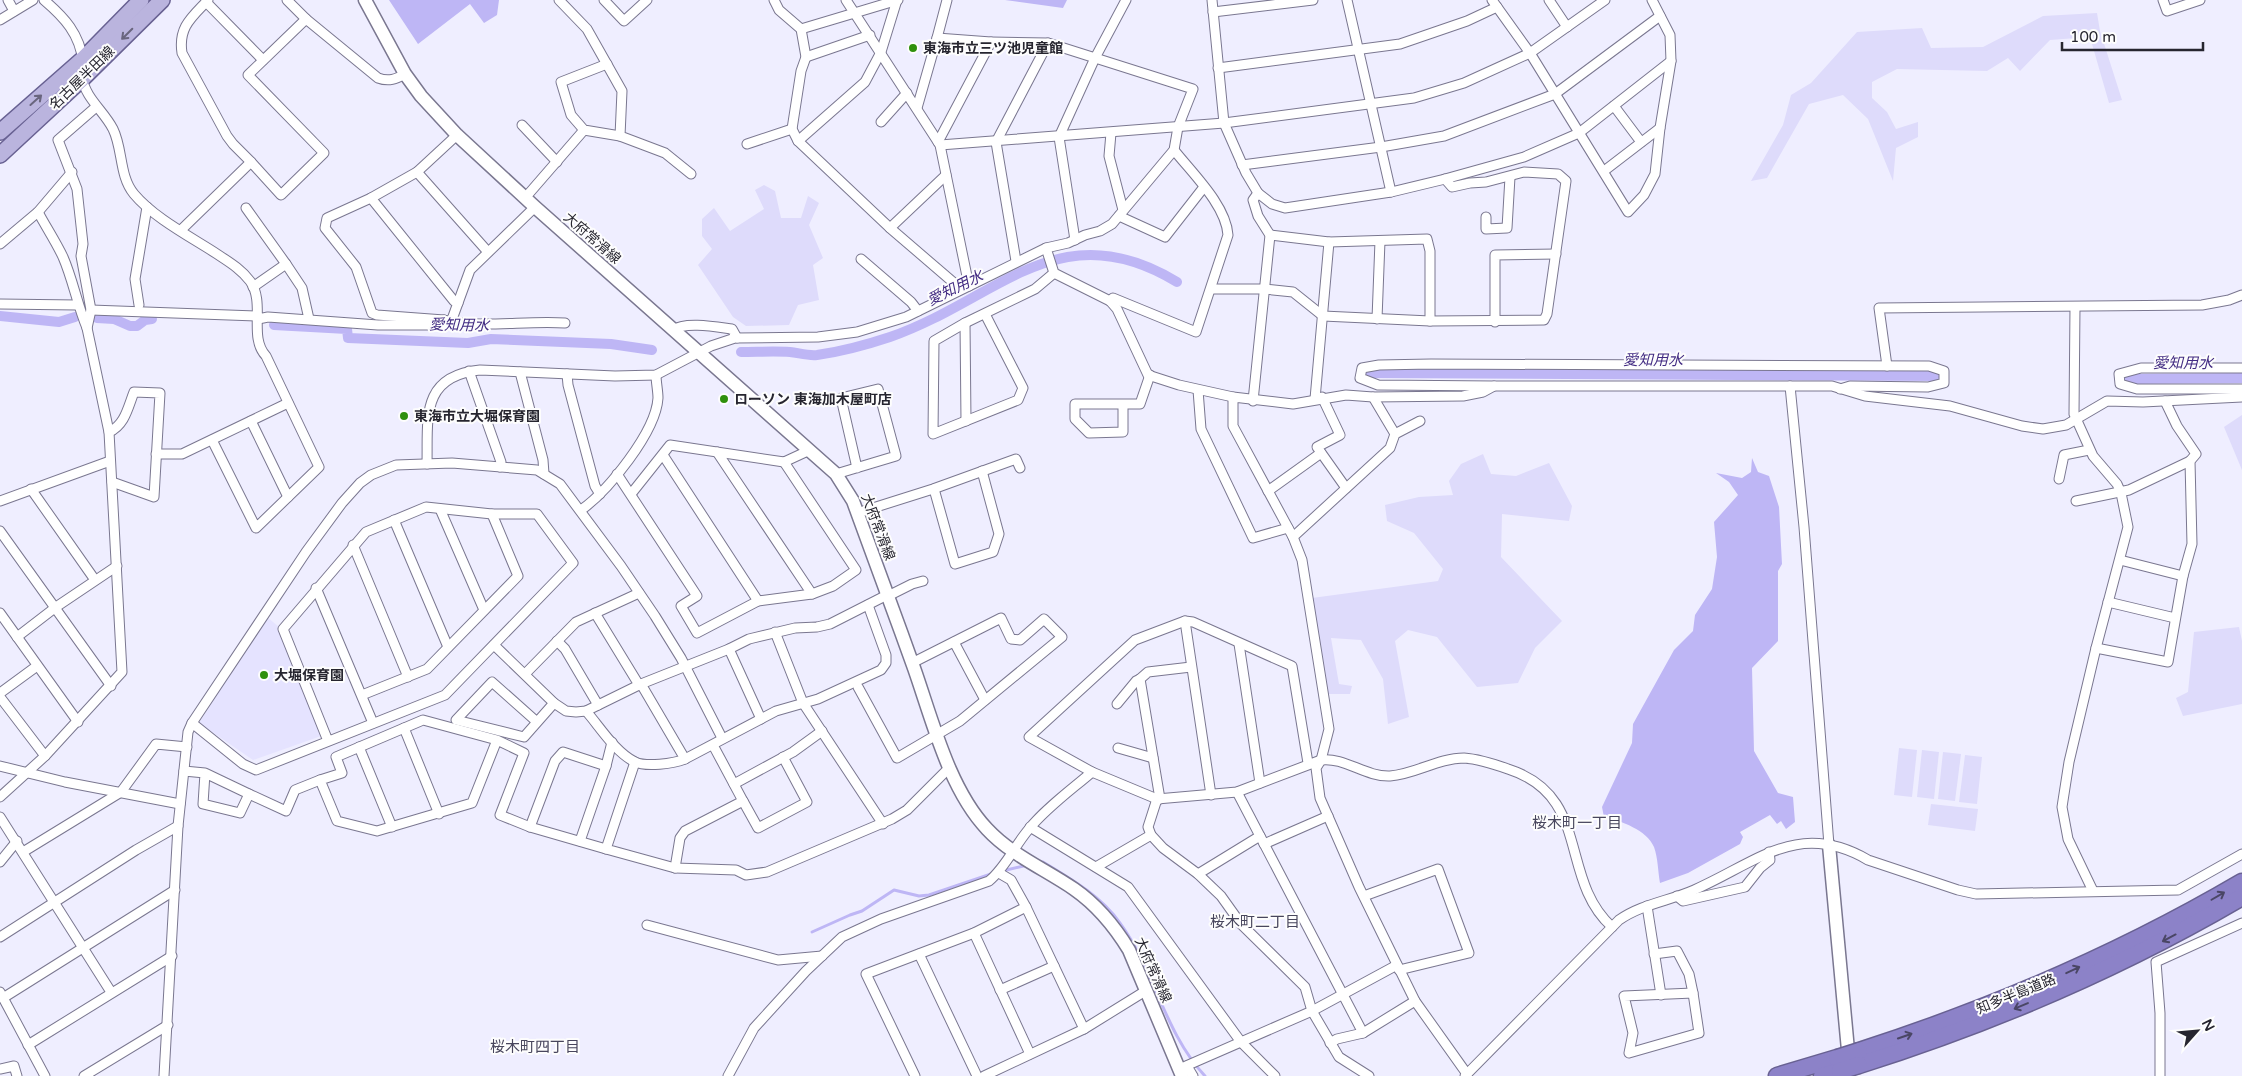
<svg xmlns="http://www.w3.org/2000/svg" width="2242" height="1076" font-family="'Varela Round','Noto Sans JP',sans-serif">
<rect width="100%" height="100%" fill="#efeeff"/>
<!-- built -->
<path fill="#e5e3ff" d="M267 617 279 627 324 735 253 760 199 723Z"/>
<!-- green -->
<g fill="#dedbfb">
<path d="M2097 13 2100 31 2122 100 2109 103 2090 37 2050 40 2020 71 2008 58 1987 71 1897 69 1872 82V98L1887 112 1896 129 1918 122V137L1896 148 1893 181 1868 119 1843 95 1809 104 1767 178 1751 181 1783 125 1791 95 1811 83 1857 32 1922 28 1931 48 1983 47 2043 16Z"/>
<path d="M764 185 775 191 781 218H801L808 196 819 203 809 225 823 258 813 265 819 300 798 305 789 325 746 326 733 317 698 265 712 249 702 236V219L714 208 730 231 764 209 755 190Z"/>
<path d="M2242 415V470L2224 427Z"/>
<path d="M1483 454 1491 474 1516 476 1549 463 1572 506 1569 521 1502 514 1501 557 1562 621 1535 648 1518 683 1477 687 1437 637 1408 630 1395 641 1409 717 1388 724 1383 679 1361 640 1331 638 1339 684 1352 686 1350 694H1328L1312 598 1438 581 1443 569 1414 533 1387 521 1385 505 1419 497 1453 495 1449 481 1461 464Z"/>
<path d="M2239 627 2242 641V704L2183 716 2176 698 2188 692 2194 632Z"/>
<path d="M1899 748 1917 750 1912 797 1894 795Z"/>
<path d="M1922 750 1939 752 1934 799 1917 797Z"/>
<path d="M1943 752 1961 754 1955 801 1938 799Z"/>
<path d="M1965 755 1982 757 1977 804 1959 802Z"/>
<path d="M1931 804 1978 809 1975 831 1928 825Z"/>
</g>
<!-- water -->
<g fill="#beb6f5">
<path d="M389 0H499L497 15 484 23 470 4 418 44Z"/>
<path d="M1005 0H1067L1063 8Z"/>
<path d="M1752 458 1758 472 1769 476 1779 507 1782 564 1778 571V641L1752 668 1754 751 1778 793 1793 797 1795 822 1786 829 1781 821 1777 824 1770 815 1740 832 1743 837 1740 844 1688 873 1660 883C1658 872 1658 858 1654 847 1647 830 1621 821 1604 817L1602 807 1632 743 1633 724 1674 650 1693 631 1695 615 1712 589 1717 557 1714 522 1738 495 1729 482 1716 473 1742 478 1751 472Z"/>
</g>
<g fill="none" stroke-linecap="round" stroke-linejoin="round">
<!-- stream -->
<g stroke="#beb6f5" stroke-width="3">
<path d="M1039 863 1043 862C1071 879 1101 896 1120 923 1155 971 1164 1032 1205 1076"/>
<path d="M1002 871 1028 865"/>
<path d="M812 932 850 915 862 911 894 890 919 896 929 895 994 873"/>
</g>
<!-- canal -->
<g stroke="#beb6f5" stroke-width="10">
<path d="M0 316 59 322 75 317"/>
<path d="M97 318 114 319 130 326H137L145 320 152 319"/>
<path d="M274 325 347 329 348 338 468 343 491 339 611 344 652 350"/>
<path d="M741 352C757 352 774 351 790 352 799 353 808 356 817 355 839 352 869 344 890 337 997 300 1059 210 1177 282"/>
<path d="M1364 373 1943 376"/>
<path d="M2124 379 2242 378"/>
</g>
<!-- street casing -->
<g stroke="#7a7790" stroke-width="11">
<g id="street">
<path d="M8 0 14 11"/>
<path d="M44 0C64 17 80 34 83 62"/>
<path d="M208 0C192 17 178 27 182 53L227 136 233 144 251 162"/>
<path d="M287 0 306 19"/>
<path d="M559 0 587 29 622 91 620 136 665 153 691 174"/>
<path d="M604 0 624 21 647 0"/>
<path d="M774 0 779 10 801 29 806 57 801 71 792 129 798 141 890 228 961 289"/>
<path d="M846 0 940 145 969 286"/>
<path d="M1212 0 1224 123 1246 173 1258 193 1272 204 1285 208 1391 192 1445 179 1524 157 1579 133 1671 61"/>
<path d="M1347 0 1391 192"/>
<path d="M1492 0 1530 53 1628 212 1644 195 1655 174 1660 128 1671 61 1670 35 1652 0"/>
<path d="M1549 0 1567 27"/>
<path d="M2163 0 2167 11 2200 0"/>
<path d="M206 2 263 60"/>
<path d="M1213 12 1313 0"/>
<path d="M0 20 33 0"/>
<path d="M801 29 898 0"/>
<path d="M937 38 947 0"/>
<path d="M806 57 870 35"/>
<path d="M607 64 561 82 571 115 584 130 620 136"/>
<path d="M1218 68 1400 44 1467 21 1497 7"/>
<path d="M82 77C85 98 104 111 113 129 123 149 119 176 134 194 154 218 191 237 217 254 229 262 241 269 250 281 266 303 248 337 266 356L319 467 256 528 212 440"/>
<path d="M1614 106 1641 142"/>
<path d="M917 108 937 38 991 42"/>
<path d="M881 122 907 93"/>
<path d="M522 125 557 162"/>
<path d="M1111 133 1109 156 1123 210"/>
<path d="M798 141 865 82 881 52 897 0"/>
<path d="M747 144 792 129"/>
<path d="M940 145 1224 123 1414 98 1464 83 1530 53 1605 0"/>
<path d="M1242 165 1381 147 1444 136 1555 94 1660 16"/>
<path d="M1604 171 1660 128"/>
<path d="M417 172 488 252"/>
<path d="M371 198 454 301 458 303"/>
<path d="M525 198 584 130"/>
<path d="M246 208 286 264 253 287"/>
<path d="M38 212C46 227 56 242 63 257 73 280 77 304 87 328L91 310 81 256 83 244 77 189 58 140 96 107"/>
<path d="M1119 216 1165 237 1204 187"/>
<path d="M1486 217V229L1507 228 1510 177"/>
<path d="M890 228 946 175"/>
<path d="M181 230 251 162 281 195 324 153 248 75 306 19 378 78C389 82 396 79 405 74"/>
<path d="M1270 235 1329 242 1315 399"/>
<path d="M1075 240 1059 137 1095 58 1126 0"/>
<path d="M1329 242 1427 239 1430 251V321"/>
<path d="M0 244 38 212 72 172"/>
<path d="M1046 248 1054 273 1110 301 1113 298 1196 332 1228 235C1226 205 1192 173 1174 150"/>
<path d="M861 259 911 302 918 311"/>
<path d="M1016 261 996 142 1048 43"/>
<path d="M286 264 302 288 309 319"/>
<path d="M1212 289H1264L1293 292 1323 316 1430 321 1544 320 1547 314 1566 181 1558 174 1524 172 1486 182 1470 183 1452 187 1445 179"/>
<path d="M1110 301 1117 309 1148 375 1179 385 1233 397"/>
<path d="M0 304 77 305"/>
<path d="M139 305 135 279 147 207"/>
<path d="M2075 307 2074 414 2093 456 2117 484 2121 493 2128 527 2096 648 2069 762 2062 807 2068 839 2093 891"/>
<path d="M91 310 258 316"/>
<path d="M985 314 1023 388 1018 400 933 434 934 341 965 323 1035 289 1054 273"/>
<path d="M258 319 268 317 378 325H443L444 320C480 329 527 320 565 323"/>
<path d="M1377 319 1380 241"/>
<path d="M444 320 377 315 372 313 356 267 325 228 327 218 371 198 417 172 457 135"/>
<path d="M451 322 470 270 535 207"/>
<path d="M1495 322V255L1556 254"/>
<path d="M965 323 966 421"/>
<path d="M673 330C685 321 717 327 732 329L737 338"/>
<path d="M1887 366 1879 308 2202 305 2229 300 2242 295"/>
<path d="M2242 368H2141L2119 374 2120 384 2137 389H2242"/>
<path d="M469 371 501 462 500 467"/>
<path d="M520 372 543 460 544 474"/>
<path d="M567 374 568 385 595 486 600 494"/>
<path d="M1494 386 1378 385 1360 378 1362 368 1379 365 1431 364 1929 366 1944 371V383L1928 387 1850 386 1840 389"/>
<path d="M1790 386 1804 527 1829 845"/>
<path d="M1198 390 1201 429 1253 538 1288 528"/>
<path d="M1322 397 1340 435 1317 447 1346 488"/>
<path d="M1373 397 1395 434"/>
<path d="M1253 401 1270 235 1258 216 1253 200 1258 193"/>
<path d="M2165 401 2177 426 2196 454 2190 461 2192 544 2183 576"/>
<path d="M1123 404V432L1089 433 1075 419V404H1140L1150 375"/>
<path d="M251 421 288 497"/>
<path d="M109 432C125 425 128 407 134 392L160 393 154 497 112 482"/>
<path d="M717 452 812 594"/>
<path d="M156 454H182L288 403"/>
<path d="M663 455 758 601"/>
<path d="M427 464C428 419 420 376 480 370L615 376 656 375 711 346 735 338 818 337 857 332 906 317 1046 248 1068 243 1085 235 1100 231 1112 224 1174 150 1178 127 1193 89 1048 43 991 42 938 142"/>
<path d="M617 474 697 596 681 606 697 633 758 601 812 594 833 586 856 570 784 462"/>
<path d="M836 474 896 456 878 389 841 398 857 468"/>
<path d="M2059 479 2064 455 2089 450"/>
<path d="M31 489 95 580"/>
<path d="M934 489 955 564 993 552 999 534 982 471"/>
<path d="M1268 491 1321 453"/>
<path d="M631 494 670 445 784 462 810 450"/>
<path d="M0 501 110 461"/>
<path d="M2076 501 2129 490 2190 461"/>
<path d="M440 509 484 610"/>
<path d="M581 510C608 491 656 432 658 398 658 391 656 382 656 375"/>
<path d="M857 513 933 489 1016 459 1020 468"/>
<path d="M394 520 448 647"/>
<path d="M0 531 111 686"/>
<path d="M1293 537 1390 448 1395 434 1420 421"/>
<path d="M353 545 408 677"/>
<path d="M316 588 373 723"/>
<path d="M888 596 912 584 923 581"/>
<path d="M2108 602 2175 618"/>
<path d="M0 613 78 722"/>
<path d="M595 613 639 685"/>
<path d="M1185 621 1211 795"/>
<path d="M775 632 803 703 883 824"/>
<path d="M17 637 56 607 117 566"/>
<path d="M557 641 565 649 598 705"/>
<path d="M954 642 985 700"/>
<path d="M1239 644 1260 783"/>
<path d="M494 645 554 703 566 711 576 712 586 711 641 684 729 649 749 639 795 628 817 627 830 624 887 595"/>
<path d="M2096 648 2168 662 2183 576 2120 560"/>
<path d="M729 649 761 719"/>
<path d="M525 674 576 622 639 593"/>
<path d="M641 684 685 759"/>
<path d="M858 687 897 758 960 721 1062 637 1044 619 1020 640 1011 639 1001 618 912 663"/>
<path d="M0 693 37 666"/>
<path d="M362 695 427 669 518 576 492 514"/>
<path d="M0 697 45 756"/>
<path d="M1117 704 1136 681 1140 679"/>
<path d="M586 711C600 727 615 752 635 762 646 767 673 764 685 759L776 711 818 699 881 670 886 663V655L868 605"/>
<path d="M537 722 492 682 456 720 524 737 554 703"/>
<path d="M192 723 243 764 256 770 445 695 573 563 537 514H492L426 507 366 532 283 629 328 741"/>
<path d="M404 728 439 814"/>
<path d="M497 740 472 803 377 831 337 821 320 780 342 773 336 757 423 720 497 740 524 753 500 815 530 827 606 849"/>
<path d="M359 747 392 827"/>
<path d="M1118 748 1153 758"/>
<path d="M635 762 606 849 675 868 736 870 746 875 767 872 892 819 907 810 950 767"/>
<path d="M1308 763 1292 666 1193 622 1185 621 1135 640 1029 737 1092 772 1157 799 1237 792 1321 760C1345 757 1365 777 1390 776 1416 774 1438 758 1464 758 1479 759 1494 764 1508 769 1592 796 1558 878 1612 927"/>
<path d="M0 766 65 782 180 804"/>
<path d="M184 771 205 773 249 794 240 813 203 804 205 773"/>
<path d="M734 784 793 752 822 731"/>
<path d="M1237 792 1363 1033 1415 1001"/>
<path d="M249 794 286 811 295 790 320 780"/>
<path d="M0 797 45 756 122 672 109 432 87 328"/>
<path d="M1157 799 1148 827 1151 835 1163 848 1198 874 1221 896 1241 924 1305 987 1312 1011 1339 1057 1369 1076"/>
<path d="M1160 799 1140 679 1148 672 1191 667"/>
<path d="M743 801 758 828 807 802 783 757"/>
<path d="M0 817 111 992"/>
<path d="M530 827 555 761 563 752 606 766"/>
<path d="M1030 827 1128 887 1241 1042 1275 1076"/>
<path d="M580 841 606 766 612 742"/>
<path d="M1264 844 1328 816"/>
<path d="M23 852 121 792 156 744 187 747"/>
<path d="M0 862 17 841"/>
<path d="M1096 867 1151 835"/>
<path d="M675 868 680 838 685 831 743 801 713 745"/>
<path d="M1198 874 1260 836"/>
<path d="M1364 896 1438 869 1469 953 1399 970"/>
<path d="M1677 896 1683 901 1745 887 1760 868 1770 860 1769 852"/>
<path d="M1647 906 1661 995"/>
<path d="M1026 907 1084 1029"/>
<path d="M647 925 778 960 822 956"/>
<path d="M974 933 1030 1054"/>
<path d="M0 937 136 850 178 826"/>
<path d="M919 954 977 1076"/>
<path d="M1654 954 1677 951 1689 974 1693 993"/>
<path d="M1000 990 1054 966"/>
<path d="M0 992 45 1076"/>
<path d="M1693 993 1699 1033 1629 1053 1633 1033 1624 996Z"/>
<path d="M3 998 175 890"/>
<path d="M1330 1043 1337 1039 1363 1033"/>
<path d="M28 1045 172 956"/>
<path d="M1187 1066 1193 1076"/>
<path d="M0 1069 14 1066 17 1076"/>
<path d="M1179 1069 1312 1011 1397 965"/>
<path d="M1467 1074 1415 1001 1359 887 1320 798 1316 768 1321 760 1329 729 1302 560 1293 537 1233 426V397L1293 404 1346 395 1373 397 1463 396 1483 392 1494 386H1832L1865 396 1950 406 2022 426 2043 429 2066 425 2107 401 2143 402 2242 397"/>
<path d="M84 1076 168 1025"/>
<path d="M164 1076 178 826 188 732 192 723 306 552 342 503 360 483 371 475 396 465 452 463 537 470 560 484 621 566 655 616 681 658 722 738"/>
<path d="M728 1076 754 1028 806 971 842 937 881 919 989 881C1006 867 1015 845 1029 829 1046 808 1071 790 1092 772"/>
<path d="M915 1076 866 974 974 933 1026 907 1011 880 999 873"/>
<path d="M984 1076 1084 1029 1147 990"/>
<path d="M1465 1076 1619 920C1642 904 1669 901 1694 890 1756 863 1798 819 1868 860L1958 890 1976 894 2178 890 2242 854"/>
<path d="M2160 1076V1013L2156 962 2242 923"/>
</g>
</g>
<!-- secondary casing -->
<g stroke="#7a7790" stroke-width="15">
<g id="secondary">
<path d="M365 0 405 74 421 96 457 135 535 207 836 474 853 501C873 556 894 612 914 668 932 719 949 789 987 829 1011 855 1045 869 1074 889 1097 905 1115 927 1129 950L1182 1076"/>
<path d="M1829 845 1849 1061"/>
</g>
</g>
<!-- primary casing -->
<g stroke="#686192" stroke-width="18">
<g id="primary">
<path d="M0 132 83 59 141 0"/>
<path d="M0 155 82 79 162 0"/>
</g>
</g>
<!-- highway casing -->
<g stroke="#686192" stroke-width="19">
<g id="highway">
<path d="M1859 1051C1993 1008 2121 953 2242 882"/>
<path d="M1859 1065C1992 1023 2121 968 2242 897"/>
<path d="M1777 1076 1837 1058"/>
<path d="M1822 1076 1840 1071"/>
</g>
</g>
<!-- street -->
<use href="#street" stroke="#fff" stroke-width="9"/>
<!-- secondary -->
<use href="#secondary" stroke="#fff" stroke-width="12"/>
<!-- primary -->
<use href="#primary" stroke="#bab4de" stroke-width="15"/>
<!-- highway -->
<use href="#highway" stroke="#8c82c8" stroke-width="16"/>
<!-- highway-bridge casing -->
<g stroke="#686192" stroke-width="19" stroke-linecap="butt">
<g id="highway-bridge">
<path d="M1837 1058 1859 1051"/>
<path d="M1840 1071 1859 1065"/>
</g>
</g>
<!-- highway-bridge -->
<use href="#highway-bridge" stroke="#8c82c8" stroke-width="16"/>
</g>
<!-- one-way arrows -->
<defs><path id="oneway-shaft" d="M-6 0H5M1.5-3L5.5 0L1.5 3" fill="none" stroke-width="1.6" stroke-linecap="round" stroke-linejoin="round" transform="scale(1.25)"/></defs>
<g stroke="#69657e">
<use href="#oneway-shaft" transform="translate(127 34) rotate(135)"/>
<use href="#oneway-shaft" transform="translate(36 100) rotate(-42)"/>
</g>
<g stroke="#4a4665">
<use href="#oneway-shaft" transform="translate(2218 896) rotate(-30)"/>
<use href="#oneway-shaft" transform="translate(2169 938) rotate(152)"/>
<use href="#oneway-shaft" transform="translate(2073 970) rotate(-25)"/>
<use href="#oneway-shaft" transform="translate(2021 1006) rotate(157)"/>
<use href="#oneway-shaft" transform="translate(1905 1036) rotate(-19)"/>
</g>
<!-- markers -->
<g fill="#2f900c" stroke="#fdfdfd" stroke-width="2">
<circle cx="913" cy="48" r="5"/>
<circle cx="724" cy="399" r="5"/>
<circle cx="404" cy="416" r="5"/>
<circle cx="264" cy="675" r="5"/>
</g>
<g text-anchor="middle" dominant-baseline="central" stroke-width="4" stroke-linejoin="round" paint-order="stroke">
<!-- poi labels -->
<g font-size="14" font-weight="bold" fill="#26252f" stroke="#fdfdfd" text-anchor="start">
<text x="923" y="48">東海市立三ツ池児童館</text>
<text x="734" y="399">ローソン 東海加木屋町店</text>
<text x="414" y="416">東海市立大堀保育園</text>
<text x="274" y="675">大堀保育園</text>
</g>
<!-- street labels -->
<g font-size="14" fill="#26252f" stroke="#fdfdfd">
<text transform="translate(82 78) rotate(-44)">名古屋半田線</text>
<text transform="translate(592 238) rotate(41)">大府常滑線</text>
<text transform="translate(878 527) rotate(69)">大府常滑線</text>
<text transform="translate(1153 970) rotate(66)">大府常滑線</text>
<text transform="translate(2016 994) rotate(-22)">知多半島道路</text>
</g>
<!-- water labels -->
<g font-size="15" font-style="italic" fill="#422b82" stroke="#fdfdfd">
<text transform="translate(955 288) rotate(-26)">愛知用水</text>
<text transform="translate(459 325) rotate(1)">愛知用水</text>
<text x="1653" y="360">愛知用水</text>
<text x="2183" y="363">愛知用水</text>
</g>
<!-- neighbourhood labels -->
<g font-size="15" fill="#48465d" stroke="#fdfdfd">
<text x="1577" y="823">桜木町一丁目</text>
<text x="1255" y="922">桜木町二丁目</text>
<text x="535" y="1047">桜木町四丁目</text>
</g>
</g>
<!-- north arrow -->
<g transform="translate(2197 1031) rotate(63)" stroke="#fdfdfd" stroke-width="4" paint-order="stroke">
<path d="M0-4L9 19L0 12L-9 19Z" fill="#26252f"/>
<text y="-8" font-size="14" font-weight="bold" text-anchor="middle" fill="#26252f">N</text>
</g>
<!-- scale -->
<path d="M2062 42v8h141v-8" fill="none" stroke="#26252f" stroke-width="2.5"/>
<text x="2070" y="42" font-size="15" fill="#26252f" stroke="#fdfdfd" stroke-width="4" paint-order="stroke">100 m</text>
</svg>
